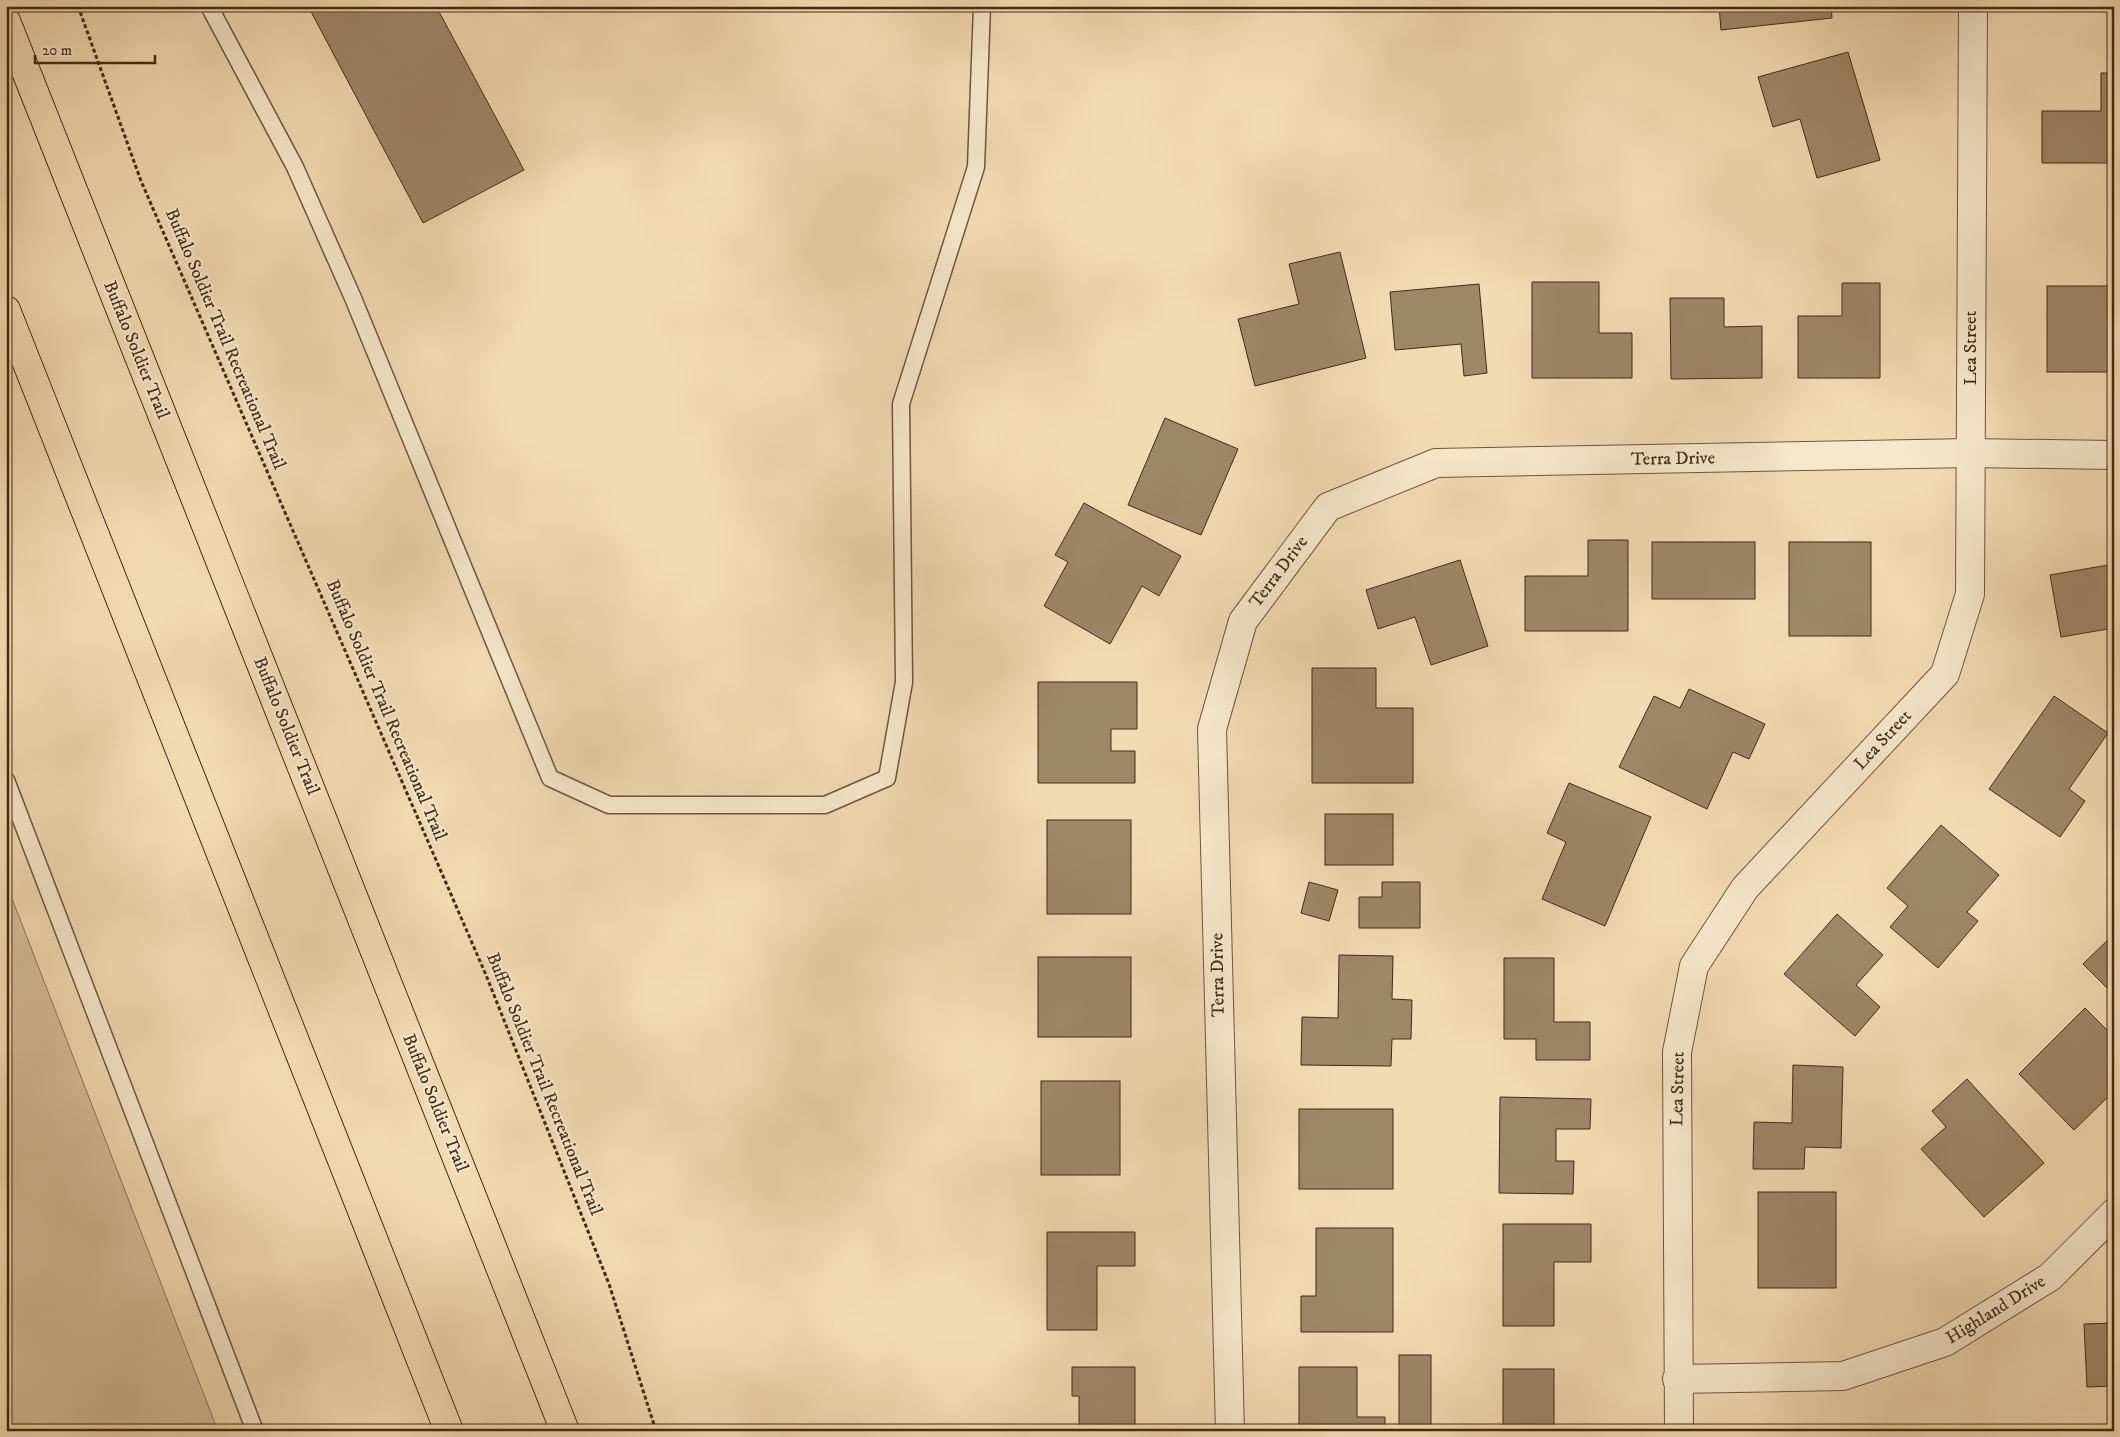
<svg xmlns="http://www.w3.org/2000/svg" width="2120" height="1437" font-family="'IM FELL DW Pica',serif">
<rect width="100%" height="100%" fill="#f3dbb1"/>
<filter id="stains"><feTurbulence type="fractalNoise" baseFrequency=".004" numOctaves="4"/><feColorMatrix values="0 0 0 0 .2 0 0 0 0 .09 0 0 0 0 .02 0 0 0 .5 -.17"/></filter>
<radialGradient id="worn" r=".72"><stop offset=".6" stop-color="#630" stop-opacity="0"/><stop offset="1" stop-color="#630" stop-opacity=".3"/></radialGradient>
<!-- green -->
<path fill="#d5bd97" stroke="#8c7457" d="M6 883 218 1431H6Z"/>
<!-- building -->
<g fill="#9e8767" stroke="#422b17">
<path d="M308 6H436L524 170 423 223Z"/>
<path d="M1719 6H1831L1832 18 1721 30Z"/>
<path d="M1848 52 1880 160 1817 178 1800 119 1773 127 1758 77Z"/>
<path d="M2101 73H2114V163H2042V111H2101Z"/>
<path d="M1340 252 1366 358 1255 386 1238 319 1299 304 1289 264Z"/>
<path d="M1532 282H1599V333H1632V378H1532Z"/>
<path d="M1842 283H1880V378H1798V316H1842Z"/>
<path d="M1479 284 1487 373 1464 376 1461 344 1395 350 1390 292Z"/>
<rect x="2047" y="286" width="67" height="86"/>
<path d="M1670 298H1724V327L1762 326V378L1671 379Z"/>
<path d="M1165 418 1238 449 1201 535 1128 505Z"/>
<path d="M1084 503 1181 556 1159 596 1142 586 1110 644 1044 606 1068 562 1055 555Z"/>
<path d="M1588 540H1628V631H1525V576H1588Z"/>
<rect x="1652" y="542" width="103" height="57"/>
<rect x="1789" y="542" width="82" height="94"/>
<path d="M1460 560 1488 646 1431 665 1415 617 1378 629 1366 590Z"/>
<path d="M2114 564V628L2061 637 2050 575Z"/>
<path d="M1312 668H1376V708H1413V783H1312Z"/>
<path d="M1038 682H1137V729H1111V751H1135V783H1038Z"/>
<path d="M1689 689 1765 724 1749 759 1733 752 1707 809 1619 767 1654 696 1680 708Z"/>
<path d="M2054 696 2108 733 2069 789 2085 801 2060 837 1989 789Z"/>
<path d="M1569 783 1651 817 1605 926 1542 899 1566 842 1547 833Z"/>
<rect x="1325" y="814" width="68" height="51"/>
<rect x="1047" y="820" width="84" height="94"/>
<path d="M1941 825 1999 875 1967 912 1978 921 1938 968 1890 927 1908 906 1887 888Z"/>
<path d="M1309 882 1338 890 1329 921 1301 913Z"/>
<path d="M1382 882H1420V928H1359V897H1382Z"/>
<path d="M1837 914 1883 955 1856 985 1880 1007 1855 1036 1784 974Z"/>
<path d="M2114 934V995L2083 964Z"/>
<path d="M1339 955 1393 956 1392 999 1412 1000 1411 1039H1392L1391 1066 1301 1065 1302 1017 1338 1018Z"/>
<rect x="1038" y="957" width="93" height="80"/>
<path d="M1504 958H1554V1022H1590V1060H1536V1039H1504Z"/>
<path d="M2085 1008 2114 1037V1091L2074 1130 2019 1074Z"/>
<path d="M1793 1065 1843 1067 1841 1148 1805 1147 1804 1169H1753L1754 1122 1792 1123Z"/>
<path d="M1967 1079 2044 1163 1984 1217 1921 1149 1946 1127 1932 1111Z"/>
<rect x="1041" y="1081" width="79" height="94"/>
<path d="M1500 1097 1591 1099 1590 1129H1556V1161H1574L1573 1194 1499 1193Z"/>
<rect x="1299" y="1109" width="94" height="80"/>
<rect x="1758" y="1192" width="78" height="96"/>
<path d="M1503 1224H1591V1262H1554V1326H1503Z"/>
<path d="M1316 1228H1393V1332H1301V1296H1316Z"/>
<path d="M1047 1232H1135V1266H1097V1330H1047Z"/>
<path d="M2114 1323V1386L2087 1387 2084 1324Z"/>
<rect x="1399" y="1355" width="32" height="76"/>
<path d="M1072 1367H1135V1431H1079V1396H1072Z"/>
<path d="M1299 1367H1357V1417H1385V1431H1299Z"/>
<rect x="1503" y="1369" width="51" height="62"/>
</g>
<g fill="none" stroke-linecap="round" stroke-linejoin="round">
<!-- service casing -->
<g stroke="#6e573e" stroke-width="19">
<g id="service">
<path d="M209 6 295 167 353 298 550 778 609 805H825L887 778 904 682 901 404 976 167 982 6"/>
<path d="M6 780 255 1431"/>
</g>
</g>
<!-- minor casing -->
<g stroke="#6e573e" stroke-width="30">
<g id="minor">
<path d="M1677 1379 1843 1376 1945 1342 2050 1277 2114 1213"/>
<path d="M1230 1431 1212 729 1243 621 1328 507 1436 463 1970 453 2114 455"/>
<path d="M1679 1431 1677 1052 1694 966 1745 888 1945 674 1970 594 1973 6"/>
</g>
</g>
<!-- primary casing -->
<g stroke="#422b17" stroke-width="30">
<g id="primary">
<path d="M6 21 565 1431"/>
<path d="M6 310 449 1431"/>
</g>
</g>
<!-- path -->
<path stroke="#422b17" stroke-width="3" stroke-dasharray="4 2.5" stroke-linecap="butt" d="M78 6 141 181 486 975 609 1284 656 1431"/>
<!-- service -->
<use href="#service" stroke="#f7e8cc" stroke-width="16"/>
<!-- minor -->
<use href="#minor" stroke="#f7e8cc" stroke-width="28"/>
<!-- primary -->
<use href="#primary" stroke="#f3dbb1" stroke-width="28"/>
</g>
<g text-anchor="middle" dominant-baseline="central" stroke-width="4" stroke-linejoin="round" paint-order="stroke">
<!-- street labels -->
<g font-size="18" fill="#422b17" stroke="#f7e8cc">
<text transform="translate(225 339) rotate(67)">Buffalo Soldier Trail Recreational Trail</text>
<text transform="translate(1971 348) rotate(-90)">Lea Street</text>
<text transform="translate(136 350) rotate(68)">Buffalo Soldier Trail</text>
<text transform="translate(1673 459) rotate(-1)">Terra Drive</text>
<text transform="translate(1279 572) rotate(-53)">Terra Drive</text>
<text transform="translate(386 710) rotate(67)">Buffalo Soldier Trail Recreational Trail</text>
<text transform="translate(286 726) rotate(68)">Buffalo Soldier Trail</text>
<text transform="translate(1883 740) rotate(-47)">Lea Street</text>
<text transform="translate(1218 975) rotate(-91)">Terra Drive</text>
<text transform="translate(544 1084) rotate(68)">Buffalo Soldier Trail Recreational Trail</text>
<text transform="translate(1678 1089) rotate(-89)">Lea Street</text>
<text transform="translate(435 1103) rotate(68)">Buffalo Soldier Trail</text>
<text transform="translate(1996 1310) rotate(-32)">Highland Drive</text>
</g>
</g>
<!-- margin -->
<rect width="2120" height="1437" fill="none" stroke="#f3dbb1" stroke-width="25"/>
<rect x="8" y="8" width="2105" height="1422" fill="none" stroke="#422b17" stroke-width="2.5"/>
<rect x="12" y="12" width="2095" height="1412" fill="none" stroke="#422b17"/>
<!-- scale -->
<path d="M35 55v8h120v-8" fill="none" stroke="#422b17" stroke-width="2.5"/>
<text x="42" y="55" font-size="15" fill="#422b17" stroke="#f7e8cc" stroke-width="4" paint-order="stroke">20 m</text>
<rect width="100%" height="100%" filter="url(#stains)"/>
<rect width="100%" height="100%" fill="url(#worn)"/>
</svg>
